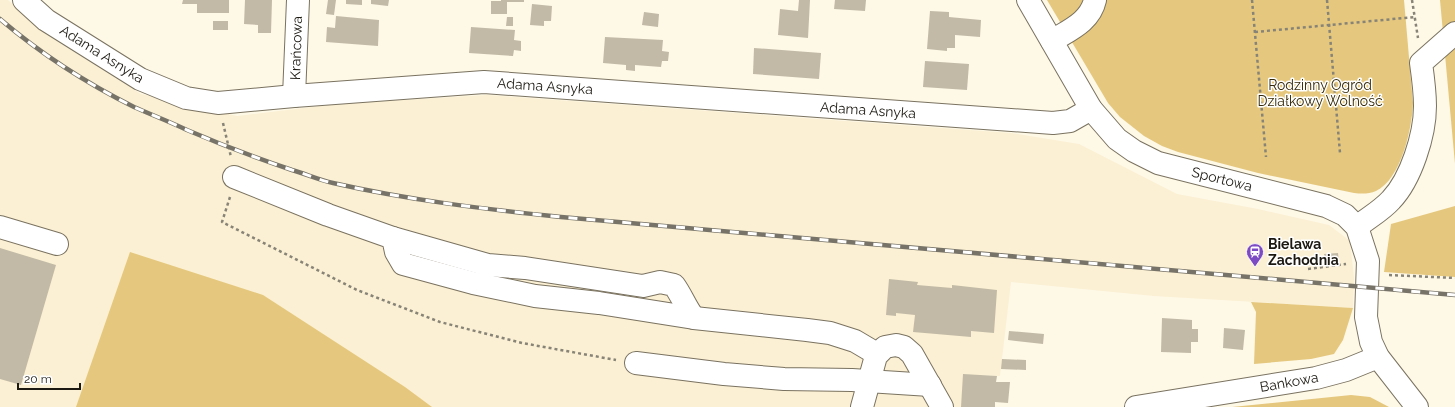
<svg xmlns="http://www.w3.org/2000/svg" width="1455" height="407" font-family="Raleway,sans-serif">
<rect width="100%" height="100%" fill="#fef8e7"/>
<!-- built -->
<path fill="#fbf0d3" d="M0 0H8L47 35 141 94 237 116 337 104 487 95 1011 133 1079 144 1177 194 1258 209 1329 225 1350 241 1354 278 1353 308 1154 296 1011 282 1000 376 964 375 961 407H0Z"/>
<!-- green -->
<g fill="#e5c87e">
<path d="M1047 0H1404L1413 103C1412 129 1401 179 1376 191 1369 194 1362 194 1354 193L1258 173 1178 152 1162 146 1144 136 1120 117 1108 103Z"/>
<path d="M1440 0H1455V164Z"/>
<path d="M1455 206V277L1384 272 1391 224Z"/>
<path d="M130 252 263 295 405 387 432 407H76Z"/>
<path d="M1251 302 1353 308 1343 340 1334 354 1311 359 1254 364 1256 312Z"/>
<path d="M1351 395 1370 397 1389 407H1232Z"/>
</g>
<!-- building -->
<g fill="#c2baa6">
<path d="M183 0H229V13H197V4H182Z"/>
<path d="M245 0H272L271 33H258V25L244 24Z"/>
<path d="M328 0H336L334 15 326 14Z"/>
<path d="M346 0H362V5L346 4Z"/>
<path d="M371 0H389L388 6 371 4Z"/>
<path d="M501 0H524V2H507V14H491V1H501Z"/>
<path d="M799 0H810L808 38 778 35 780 9 798 11Z"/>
<path d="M835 0H866L865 11 834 9Z"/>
<path d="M532 4 552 6 551 21H544V26L530 25Z"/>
<path d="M930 11 949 12V17L981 20 980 37 955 35V48H947V51L927 49Z"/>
<path d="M644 12 659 14 658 27 642 25Z"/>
<path d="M336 16 379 20 378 46 326 42 327 27 335 28Z"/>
<path d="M507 17H513V26H506Z"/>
<rect x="213" y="21" width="15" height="9"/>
<path d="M471 27 515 30 514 40 521 41V51L514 50 513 56 469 53Z"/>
<path d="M605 37 663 40 662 51 669 52 668 61H662L661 67 635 65V71L626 70V65L603 63Z"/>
<path d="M754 48 821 53 819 79 753 74Z"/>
<path d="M925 61 969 64 967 90 923 87Z"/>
<path d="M0 248 56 265 21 385 0 379Z"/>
<path d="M1338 253 1339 262 1325 263 1324 254Z"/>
<path d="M889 279 918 282 917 285 952 288V285L997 290 994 333 971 331V337L913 332 915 315 896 313V316L886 315Z"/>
<path d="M1162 318 1192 320V329H1198V342H1191V353L1161 352Z"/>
<path d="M1224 328 1245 330 1243 350 1223 348Z"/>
<path d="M1009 331 1044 334 1043 344 1008 340Z"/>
<path d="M1002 359 1026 360V370L1001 369Z"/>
<path d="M963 374 997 376 996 382H1010L1008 403 995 402V407H961Z"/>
</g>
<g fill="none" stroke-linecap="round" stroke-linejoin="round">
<!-- minor casing -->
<g stroke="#7a7260" stroke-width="24">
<g id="minor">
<path d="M24 0 46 20 140 79 186 98 218 103 294 96 484 82 1053 123 1070 121 1091 109"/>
<path d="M1028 0 1091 109 1117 139 1134 151 1158 163 1326 206 1345 215 1357 227 1368 261 1366 317 1371 342 1378 357 1417 407"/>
<path d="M1052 41C1069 30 1090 22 1095 0"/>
<path d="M294 96 298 0"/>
<path d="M234 177 328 215 393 238 396 252 403 264 473 283 535 296 599 303 694 318 807 330 830 333 855 341 877 354"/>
<path d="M0 227 57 244"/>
<path d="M1357 227C1368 218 1381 211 1391 200 1411 179 1425 135 1425 106 1425 91 1423 77 1421 63L1455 33"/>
<path d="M393 238 488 265 525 268 643 286 660 282 674 285C682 296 686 308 694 318"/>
<path d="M636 363 724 374 784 379 852 380 930 385"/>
<path d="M862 407 876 356 885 347 896 345 904 347 912 354 942 407"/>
<path d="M1136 407 1316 378 1346 370 1378 357"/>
</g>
</g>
<!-- path -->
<g stroke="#878377" stroke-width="2.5" stroke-dasharray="3 3" stroke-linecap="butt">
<path d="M1252 0 1266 157"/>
<path d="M1327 0 1340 153"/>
<path d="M1412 0 1418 38"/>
<path d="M1255 32 1415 17"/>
<path d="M223 123 231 157"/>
<path d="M230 197 222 222 357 290 440 322 522 343 616 360"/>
<path d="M1308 269 1346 264"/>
<path d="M1389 275 1455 278"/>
</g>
<!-- minor -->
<use href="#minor" stroke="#fff" stroke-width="22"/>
<!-- rail casing -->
<g stroke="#777368" stroke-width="4.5">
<path id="rail" d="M0 19C41 54 86 83 134 107 152 115 170 122 187 130 222 145 256 158 292 170 306 174 319 180 333 183 408 200 484 209 561 217L1455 295"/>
</g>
<!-- rail -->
<use href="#rail" stroke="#fff" stroke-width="3" stroke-dasharray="9" stroke-linecap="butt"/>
</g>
<!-- icons -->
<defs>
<g id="station-pin" transform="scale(0.9)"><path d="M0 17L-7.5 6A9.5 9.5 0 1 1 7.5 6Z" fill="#7c4bc3" stroke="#fff"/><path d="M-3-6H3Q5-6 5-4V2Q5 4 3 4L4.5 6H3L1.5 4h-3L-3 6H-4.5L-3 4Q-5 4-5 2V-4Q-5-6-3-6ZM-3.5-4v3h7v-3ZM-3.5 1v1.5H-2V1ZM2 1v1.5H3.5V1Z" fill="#fff"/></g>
</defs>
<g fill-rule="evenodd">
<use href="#station-pin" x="1255" y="252"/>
</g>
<g text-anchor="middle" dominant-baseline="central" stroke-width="3" stroke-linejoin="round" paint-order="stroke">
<!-- street labels -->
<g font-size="14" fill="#1c1912" stroke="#fff">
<text transform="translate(296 48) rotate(-88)">Krańcowa</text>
<text transform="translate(102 54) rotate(32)">Adama Asnyka</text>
<text transform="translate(545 86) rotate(4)">Adama Asnyka</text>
<text transform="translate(868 110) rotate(4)">Adama Asnyka</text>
<text transform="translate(1222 179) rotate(14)">Sportowa</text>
<text transform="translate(1289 382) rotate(-10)">Bankowa</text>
</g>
<!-- park labels -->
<g font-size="14" fill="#342806" stroke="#fff">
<text x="1320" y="85">Rodzinny Ogród<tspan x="1320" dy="16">Działkowy Wolność</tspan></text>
</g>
<!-- poi labels -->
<g font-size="14" font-weight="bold" fill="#1c1912" stroke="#fff" text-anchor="start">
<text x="1268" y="244">Bielawa<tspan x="1268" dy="16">Zachodnia</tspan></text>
</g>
</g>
<!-- scale -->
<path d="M18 383v6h62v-6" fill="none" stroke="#1c1912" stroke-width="2"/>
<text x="24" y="383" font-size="12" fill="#1c1912" stroke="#ffffff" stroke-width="3" paint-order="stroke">20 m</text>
</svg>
